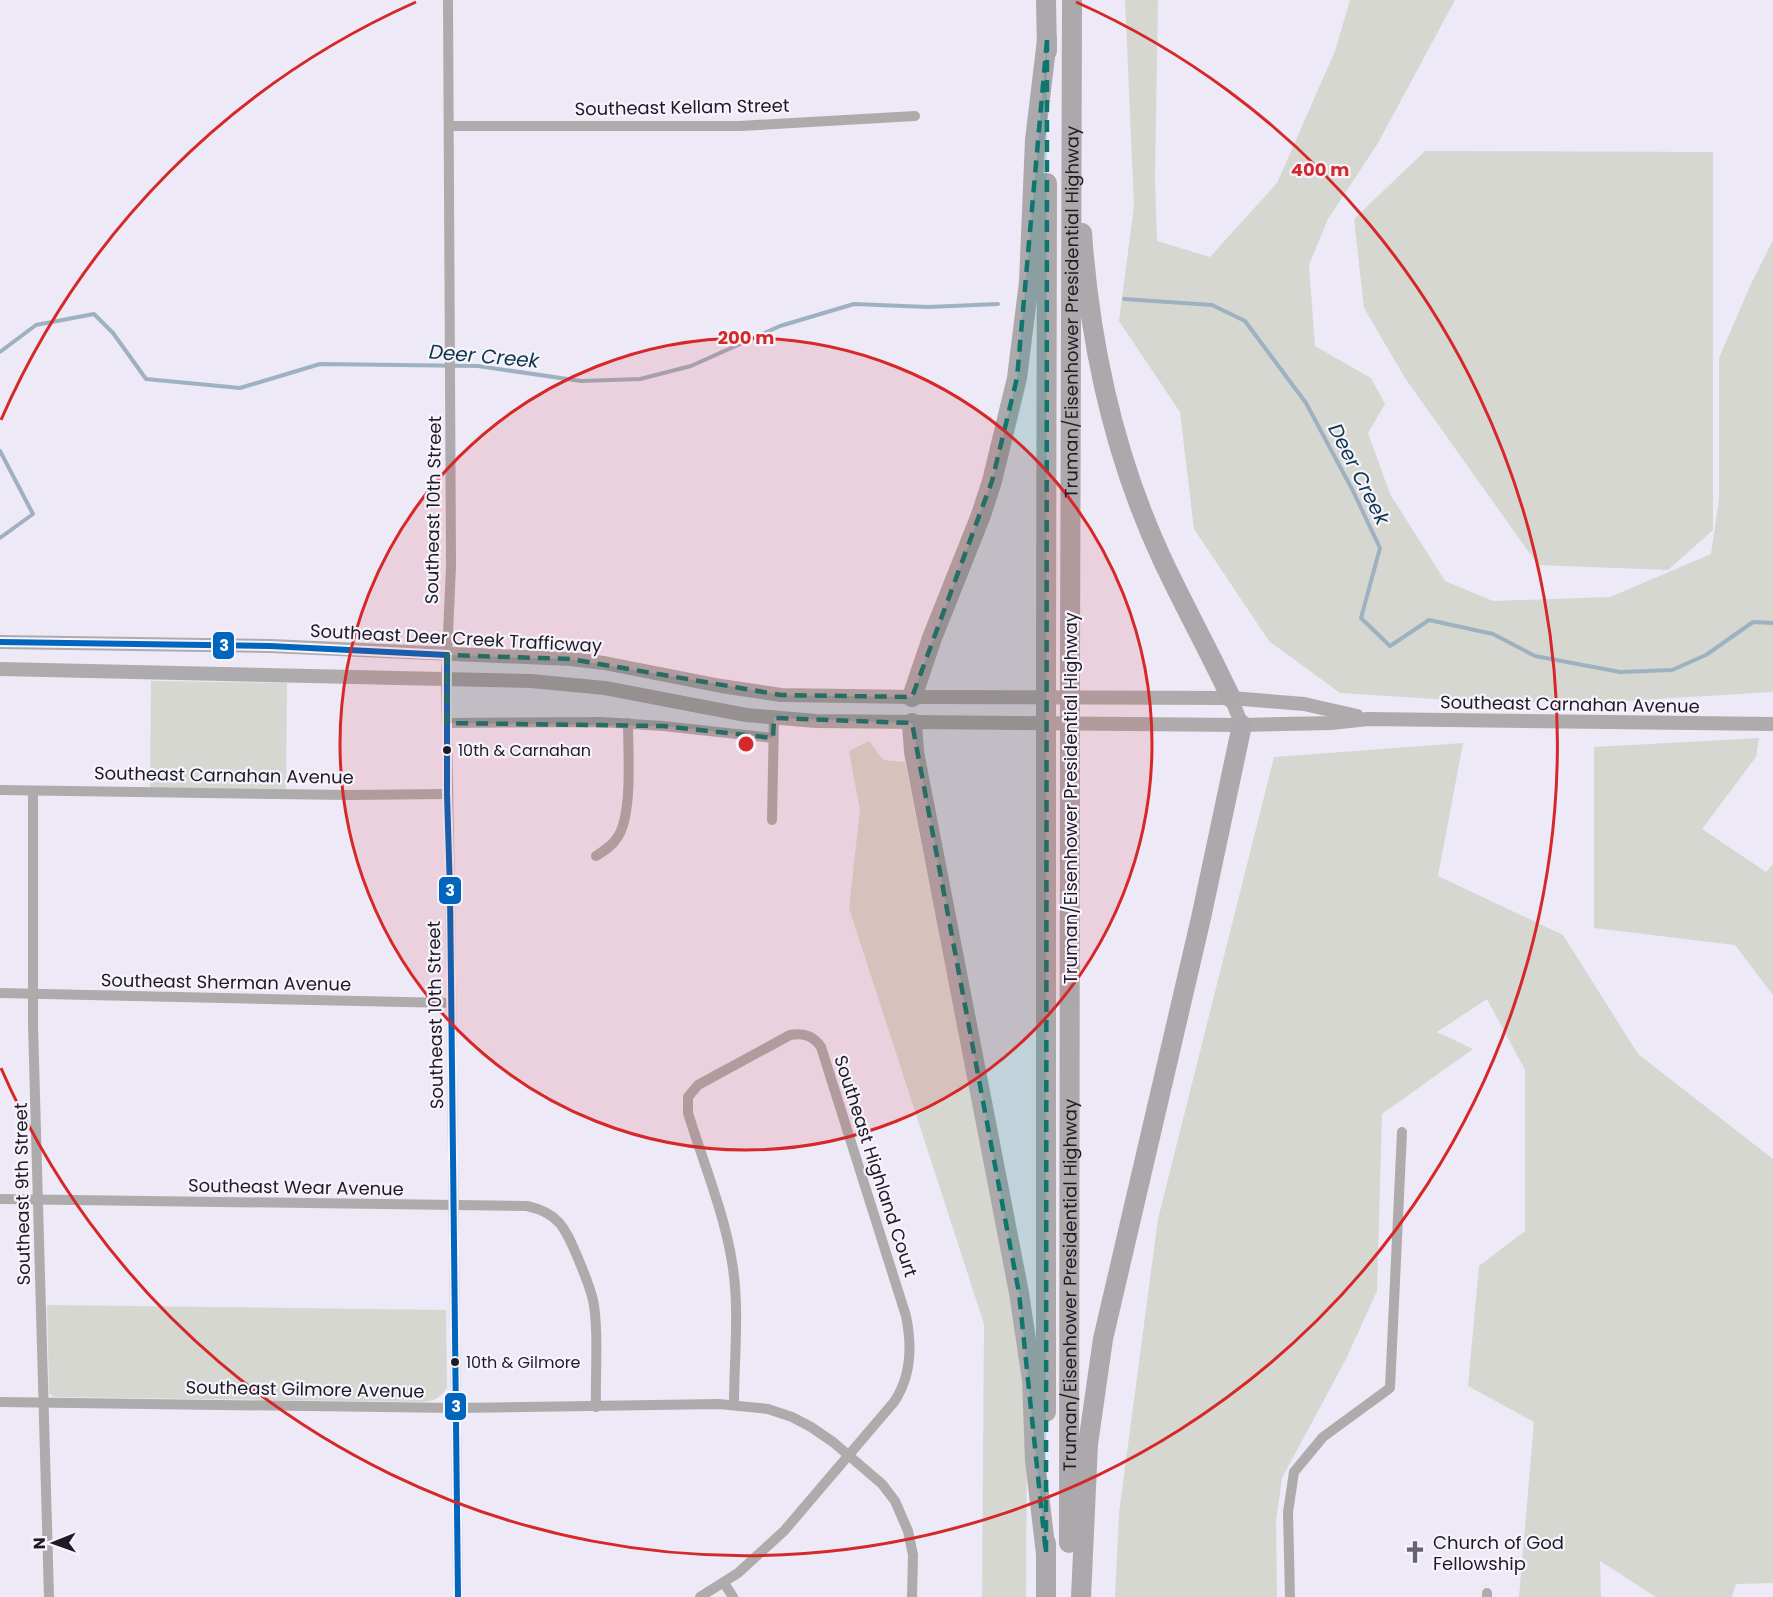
<svg xmlns="http://www.w3.org/2000/svg" width="1773" height="1597" font-family="Poppins,sans-serif">
<rect width="100%" height="100%" fill="#ede9f6"/>
<!-- green -->
<g fill="#d6d7d1">
<path d="M1125 0H1158L1155 178 1157 241 1210 257 1277 183 1335 51 1350 0H1455L1378 143 1328 219 1309 265 1315 346 1371 378 1385 404 1368 433 1390 494 1445 581 1493 601 1610 597 1711 554 1719 499V358L1750 286 1773 240V692L1623 701 1498 703 1340 693 1269 641 1194 529 1180 412 1119 321 1134 206Z"/>
<path d="M1425 151 1713 152V530L1668 570 1538 565 1405 378 1364 308 1354 219Z"/>
<path d="M151 681 287 683 286 789 150 788Z"/>
<path d="M1759 738 1756 757 1702 829 1766 872 1773 864V995L1735 945 1594 928V747Z"/>
<path d="M869 741 883 760 905 762 1007 1276 1022 1360 1027 1429 1026 1597H982L984 1324 849 908 860 810 849 751Z"/>
<path d="M1463 743 1438 876 1563 935 1638 1054 1773 1159V1583L1736 1584 1732 1597H1656L1600 1561 1601 1597H1519L1534 1422 1468 1386 1479 1266 1525 1231V1070L1487 999 1437 1032 1473 1049 1382 1114 1377 1291 1346 1359 1282 1478 1276 1521 1277 1597H1115L1119 1513 1158 1219 1274 757Z"/>
<path d="M47 1305 446 1310 447 1388C440 1398 434 1401 423 1402L54 1397 49 1393Z"/>
</g>
<g fill="none" stroke-linecap="round" stroke-linejoin="round">
<!-- stream -->
<g stroke="#9eb1c1" stroke-width="4">
<path d="M1124 299 1212 305 1245 321 1306 403 1353 491 1380 548 1361 618 1390 646 1429 620 1493 634 1535 656 1620 672 1672 670 1706 655 1753 622 1773 623"/>
<path d="M0 352 36 325 94 314 113 333 146 379 240 388 320 364 478 366 581 381 640 379 691 366 780 326 854 304 928 307 998 304"/>
<path d="M0 451 33 514 0 538"/>
</g>
<!-- minor -->
<g stroke="#aeabac" stroke-width="10">
<path d="M448 0 451 566 446 678 450 891 458 1597"/>
<path d="M449 126H740L915 116"/>
<path d="M447 723 602 722 663 726 773 738"/>
<path d="M0 790 348 795 447 794"/>
<path d="M33 791V1025L49 1597"/>
<path d="M772 820 774 718"/>
<path d="M596 856C604 851 612 846 617 838 633 816 628 752 628 723"/>
<path d="M0 993 451 1003"/>
<path d="M0 1199 527 1206C559 1213 565 1228 577 1256 583 1270 589 1284 593 1300 599 1329 595 1375 596 1407"/>
<path d="M0 1402 455 1408 719 1404 768 1409 792 1417 811 1427 833 1442 882 1484 895 1501 908 1531 913 1555 912 1597"/>
<path d="M724 1583 733 1597"/>
<path d="M1487 1593V1597"/>
<path d="M700 1597 738 1573 784 1531 894 1402C911 1377 912 1345 906 1316L821 1047C813 1035 803 1033 790 1035L698 1085 688 1097V1113C703 1162 724 1212 732 1262 740 1308 734 1358 734 1404"/>
<path d="M1290 1597 1288 1512 1294 1472 1323 1437 1390 1388 1402 1132"/>
</g>
<!-- tertiary -->
<g stroke="#aeabac" stroke-width="14">
<path d="M0 642 270 646 570 659 604 663 721 686 781 695 912 697 1231 698 1304 704 1357 716"/>
<path d="M0 669 531 681 605 688 746 715 816 721 1242 725 1331 723 1368 719 1773 724"/>
<path d="M1231 698 1242 725"/>
</g>
<!-- motorway -->
<g stroke="#aca9ad" stroke-width="20">
<path d="M1046 0 1047 51"/>
<path d="M1082 233C1090 345 1115 458 1162 559 1184 606 1209 651 1231 698"/>
<path id="s1" d="M1070 657 1072 0"/>
<path d="M1046 658 1047 183"/>
<path d="M912 697 932 638 981 515 992 481 1017 378 1029 282 1035 140 1047 40"/>
<path d="M912 723 914 752 1019 1293 1032 1380 1035 1460 1046 1554"/>
<path d="M1046 1412V763"/>
<path id="s2" d="M1069 1543 1070 765"/>
<path d="M1046 1597V1543"/>
<path d="M1081 1597 1088 1444 1103 1339 1201 918 1242 725"/>
</g>
<!-- motorway-bridge -->
<g stroke="#aca9ad" stroke-width="20">
<path d="M1070 657V765"/>
<path d="M1046 658V763"/>
</g>
<!-- bus-1 casing -->
<g stroke="#f6f3fd" stroke-width="10">
<g id="bus-1">
<path d="M0 642 270 646 447 655"/>
<path d="M447 655V794L450 891 458 1597"/>
</g>
</g>
<!-- bus-1 -->
<use href="#bus-1" stroke="#0065bd" stroke-width="6"/>
</g>
<!-- marked area -->
<path fill="#0f766e" fill-opacity="0.2" stroke="#0f766e" stroke-width="4.5" stroke-dasharray="12 8" stroke-linejoin="round" d="M1047 40 1046 1554 1019 1293 912 723 774 718 773 738 663 726 447 723V655L570 659 781 695 912 697 992 481 1017 378Z"/>
<!-- distance rings -->
<circle cx="746" cy="744" r="406" fill="#d62828" fill-opacity=".12"/>
<g fill="none" stroke="#d62828" stroke-width="3">
<circle cx="746" cy="744" r="406"/>
<path d="M1 420A812 812 0 0 1 416 2M1076 2A812 812 0 1 1 1 1068"/>
</g>
<!-- icons -->
<defs>
<g id="church-bare" transform="scale(1.8)"><path d="M-1.2-6h2.4v3.5h3.3v2.4h-3.3V6h-2.4V-.1h-3.3v-2.4h3.3Z" fill="#66636e" stroke="#f6f3fd" stroke-width="2.5" paint-order="stroke"/></g>
</defs>
<g fill-rule="evenodd">
<use href="#church-bare" x="1415" y="1552"/>
</g>
<!-- markers -->
<g fill="#1e1b24" stroke="#f6f3fd" stroke-width="2">
<circle cx="447" cy="750" r="5"/>
<circle cx="455" cy="1362" r="5"/>
</g>
<g text-anchor="middle" dominant-baseline="central" stroke-width="4.5" stroke-linejoin="round" paint-order="stroke">
<!-- bus labels -->
<g font-size="16" fill="#1e1b24" stroke="#f6f3fd" text-anchor="start">
<text x="458" y="750">10th &amp; Carnahan</text>
<text x="466" y="1362">10th &amp; Gilmore</text>
</g>
<!-- street labels -->
<g font-size="18" fill="#1e1b24" stroke="#f6f3fd">
<text transform="translate(682 107) rotate(-1)">Southeast Kellam Street</text>
<text stroke="none"><textPath href="#s1" startOffset="345">Truman/Eisenhower Presidential Highway</textPath></text>
<text transform="translate(433 510) rotate(-89)">Southeast 10th Street</text>
<text transform="translate(456 638) rotate(3)">Southeast Deer Creek Trafficway</text>
<text transform="translate(1570 704) rotate(1)">Southeast Carnahan Avenue</text>
<text transform="translate(224 775) rotate(1)">Southeast Carnahan Avenue</text>
<text transform="translate(1070 798) rotate(-90)">Truman/Eisenhower Presidential Highway</text>
<text transform="translate(226 982) rotate(1)">Southeast Sherman Avenue</text>
<text transform="translate(435 1015) rotate(-91)">Southeast 10th Street</text>
<text transform="translate(876 1166) rotate(72)">Southeast Highland Court</text>
<text transform="translate(296 1187) rotate(1)">Southeast Wear Avenue</text>
<text transform="translate(22 1194) rotate(-91)">Southeast 9th Street</text>
<text stroke="none"><textPath href="#s2" startOffset="258">Truman/Eisenhower Presidential Highway</textPath></text>
<text transform="translate(305 1389) rotate(1)">Southeast Gilmore Avenue</text>
</g>
<!-- poi labels -->
<g font-size="18" fill="#1e1b24" stroke="#f6f3fd" text-anchor="start">
<text x="1433" y="1542">Church of God<tspan x="1433" dy="21">Fellowship</tspan></text>
</g>
<!-- water labels -->
<g font-size="20" font-style="italic" fill="#0c364a" stroke="#f6f3fd">
<text transform="translate(484 356) rotate(5)">Deer Creek</text>
<text transform="translate(1359 474) rotate(63)">Deer Creek</text>
</g>
</g>
<circle cx="746" cy="744" r="9" fill="#d62828" stroke="#f6f3fd" stroke-width="3"/>
<g font-size="18" text-anchor="middle" font-weight="bold" fill="#d62828" stroke="#f6f3fd" stroke-width="4.5" stroke-linejoin="round" paint-order="stroke">
<text x="1320" y="176">400 m</text>
<text x="746" y="344">200 m</text>
</g>
<g stroke="#f6f3fd" stroke-width="2">
<rect x="212" y="631" width="23" height="29" rx="6" fill="#0065bd"/>
<rect x="438" y="876" width="24" height="29" rx="6" fill="#0065bd"/>
<rect x="444" y="1392" width="23" height="29" rx="6" fill="#0065bd"/>
</g>
<g font-size="16" text-anchor="middle" font-weight="bold" fill="#fff">
<text x="224" y="651">3</text>
<text x="450" y="896">3</text>
<text x="456" y="1412">3</text>
</g>
<!-- north arrow -->
<g transform="translate(54 1543) rotate(269)" stroke="#f6f3fd" stroke-width="4.5" paint-order="stroke">
<path d="M0-4.5L10 22L0 15L-10 22Z" fill="#1e1b24"/>
<text y="-9" font-size="16" font-weight="bold" text-anchor="middle" fill="#1e1b24">N</text>
</g>
</svg>
